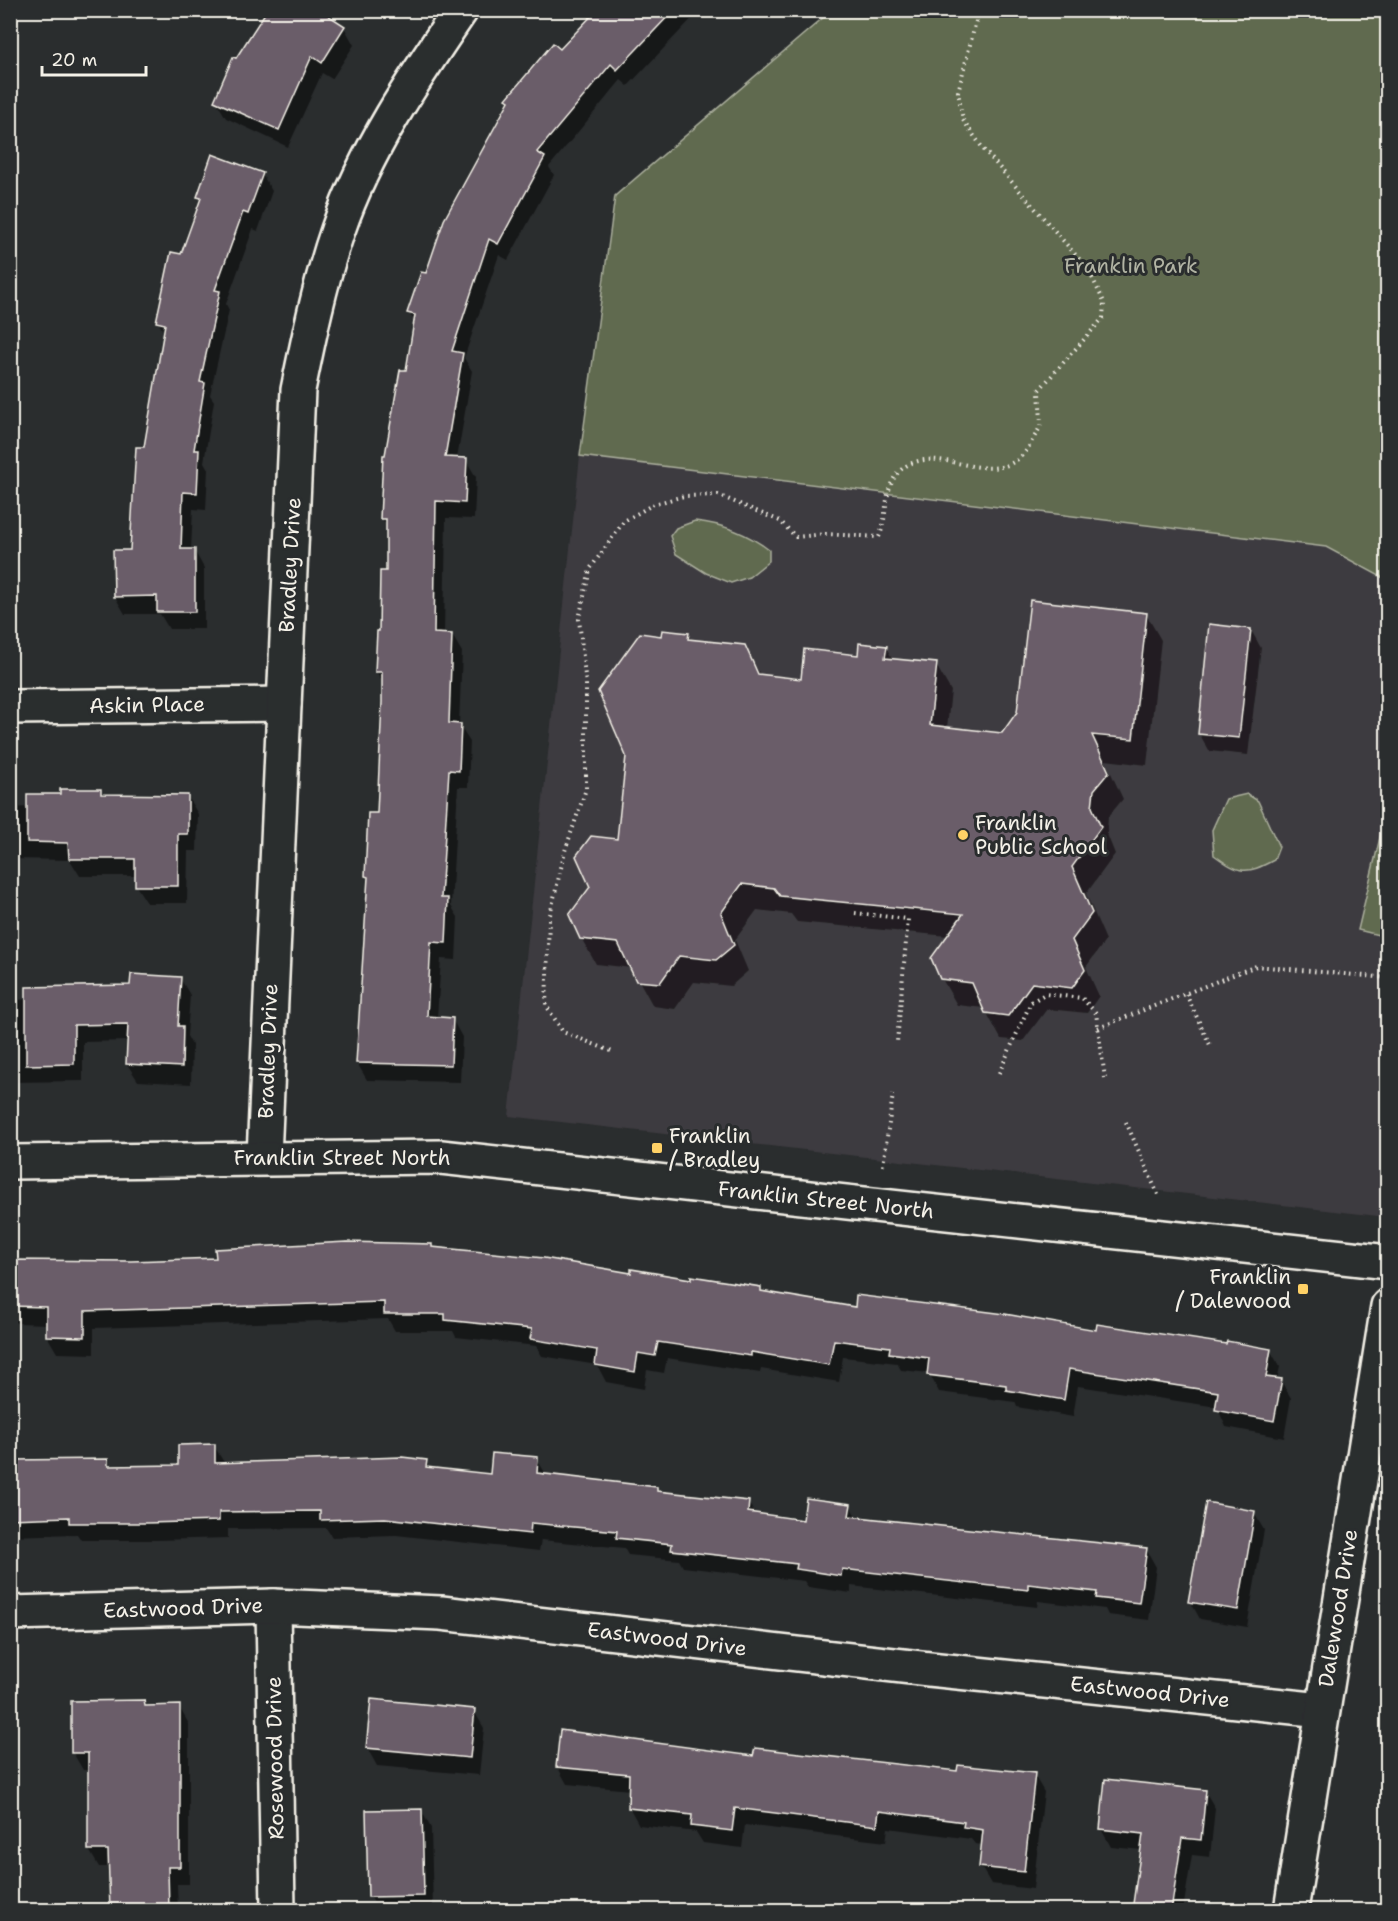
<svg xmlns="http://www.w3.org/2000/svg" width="1398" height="1921" font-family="'Shantell Sans',sans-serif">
<rect width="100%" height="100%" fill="#2a2d2e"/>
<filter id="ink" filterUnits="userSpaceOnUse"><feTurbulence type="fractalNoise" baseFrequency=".0167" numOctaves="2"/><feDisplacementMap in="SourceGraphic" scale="12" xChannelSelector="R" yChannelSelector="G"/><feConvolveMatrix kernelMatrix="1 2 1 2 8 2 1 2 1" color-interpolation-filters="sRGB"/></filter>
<g filter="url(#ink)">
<!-- built -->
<path fill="#3e3b40" d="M580 456 1387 554V1217L509 1116Z"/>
<!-- green -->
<g fill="#616a50" stroke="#aaae9c" stroke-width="1.5">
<path d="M831 11H1387V580L1326 547 580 456 615 196Z"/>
<path d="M695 521C723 524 747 533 769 550V561L749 577 731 583 706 573 676 554 670 536 676 528Z"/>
<path d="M1247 794 1258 801 1279 847 1274 860C1246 875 1240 874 1214 855L1212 830 1226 799Z"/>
<path d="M1387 808V937L1358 930Z"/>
</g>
<!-- shadow -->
<g fill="#0007">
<path d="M268 10H335L337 15 333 20 344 27 354 45 332 79 322 73 288 147 226 118 216 101 237 60Z"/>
<path d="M616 10H700L628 86 621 80 549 167 554 175 508 260 499 255 464 358 472 371 457 459 466 460 476 477 474 519 446 518 444 635H452L462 652 459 725 470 742 468 787H458L451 906 458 917 456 960 441 959 437 1018 452 1019 462 1037 460 1082 367 1080 357 1063 369 881 366 876 378 815 383 683 376 671 387 572 388 529 382 518 387 456 407 372 415 323 409 312 427 275 560 51Z"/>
<path d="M704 10H715L709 16Z"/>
<path d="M262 174 272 191 258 231 253 229 226 304 229 310 210 395 214 401 204 462 208 469 206 510 193 509 191 550H194L204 568V629H169L160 614H125L115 597 132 551 165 334 158 322 201 202 198 196Z"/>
<path d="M1146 614 1161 640 1147 765 1105 760 1123 799 1108 817 1107 834 1115 854 1086 894 1106 940 1086 967 1099 996 1087 1013 1047 1009 1023 1041 1001 1039 984 1008 957 1005 942 979 948 936 797 922 791 914 757 910 735 940 748 971 731 986 694 982 675 1009 653 1006 632 968 596 964 581 938 592 888 619 840 628 756 663 638 688 635 692 641 744 646 761 676 802 681 886 647 893 660 936 665 951 691 947 728 1003 734Z"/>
<path d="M1251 630 1261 648 1248 755 1209 751 1199 733Z"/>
<path d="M100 791 103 796H187L198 814 197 851H188L187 903H147L136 886 137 876H80L70 860 10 859V808L29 807 62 796Z"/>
<path d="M180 978 190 995 187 1036 192 1045 191 1084 138 1081 127 1064 129 1041 83 1042V1081L10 1082V1001L132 987Z"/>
<path d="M433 1249 632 1275 760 1288 763 1293 856 1309 1270 1350 1280 1367 1277 1380 1281 1381 1291 1398 1284 1438 1226 1427 1217 1407 1078 1386 1073 1417 1017 1407 1015 1402 939 1392 929 1373 901 1370 897 1363 843 1357 839 1382 761 1369 760 1373 667 1358 664 1373 647 1370 644 1389 606 1382 597 1365 542 1356 536 1346 456 1337 453 1331H395L388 1319 94 1328V1354L57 1353 47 1336 48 1324 16 1323 10 1314V1261L131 1263Z"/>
<path d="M214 1446 225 1464 426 1462 430 1469 492 1476 537 1459 547 1476 656 1489 659 1493 748 1502 755 1514 804 1521 850 1506 857 1518 1146 1549 1156 1567 1149 1620 1108 1615 1105 1609 1038 1601 1037 1607 851 1586V1593L808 1587 804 1581 683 1567 679 1560 628 1555 624 1548 541 1540 539 1551 396 1535 332 1537 326 1528 228 1529V1538L157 1540H81L77 1534 10 1536V1461H107L111 1467H180Z"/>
<path d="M1254 1513 1264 1530 1247 1627 1200 1619 1190 1601Z"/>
<path d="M144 1702 147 1707H179L189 1724V1884H177L178 1910H111L110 1867H99L89 1850 90 1770H83L73 1753Z"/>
<path d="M474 1711 484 1728 479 1775 377 1766 367 1748Z"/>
<path d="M755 1758 958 1773 1034 1775 1044 1792 1033 1889 991 1884 981 1867 983 1845 975 1844 971 1839 888 1828 886 1842 745 1825 742 1848 703 1843 696 1832 639 1825 629 1807 630 1790 567 1784 557 1766Z"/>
<path d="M1106 1781 1205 1791 1215 1808 1210 1857 1192 1855 1183 1910H1134L1142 1850 1111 1847 1101 1829Z"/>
<path d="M421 1810 431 1828 433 1910H378L370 1896Z"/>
</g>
<!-- building -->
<g fill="#6b5d69" stroke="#f4f1e8" stroke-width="1.5">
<path d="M267 10H320L345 26 322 63 312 56 279 130 214 101 233 57 236 58Z"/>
<path d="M597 10H674L617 70 611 64 537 152 545 157 498 244 489 239 452 351 463 353 445 457 467 458 465 503 436 501 434 633 452 634 449 723 461 724 459 771 449 770 441 898H448L446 943 431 942 427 1016 453 1018 451 1065 356 1063 368 877 365 876 368 813H377L382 702V672H375L377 631H379L380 571H386V519H380L383 455H385L400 370H406L415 315 407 313 421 272 426 273 444 220 509 101 506 99 553 43 560 49Z"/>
<path d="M212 154 263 173 248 214 243 212 215 290 220 291 200 382 205 383 194 450H199L197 493 183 492 181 549H195V612H157V596L114 597 113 550H130L136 447H144L165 324 156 322 171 252 181 254 201 198 197 197Z"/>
<path d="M1030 600 1147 613 1133 739 1092 735 1109 772 1094 790 1092 807 1101 827 1072 867 1092 913 1072 940 1085 970 1072 988 1032 983 1008 1016 985 1013 972 983 940 979 931 958 963 914 780 896 774 888 742 884 721 913 734 945 716 960 679 956 660 983 636 981 618 943 580 939 569 915 590 887 576 856 591 836 617 839 626 756 598 691 640 633 661 636 662 630 689 633 688 639 745 645 758 674 801 679 804 649 858 655 859 643 887 646 885 658 937 663 930 725 1002 733 1017 712Z"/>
<path d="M1209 624 1251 629 1239 738 1198 734Z"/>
<path d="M60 789H101V794L188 795V834H178V886H135V859H69L68 843 27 842V794H60Z"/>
<path d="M131 974 181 977 178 1026H183L182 1067 126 1064 128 1024 74 1025V1064L26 1065V987L130 985Z"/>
<path d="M347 1242 432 1244V1247L544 1258 631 1273V1269L691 1279V1276L761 1287V1291L855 1307 856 1295 1005 1314 1096 1330 1097 1324 1226 1344 1227 1341 1271 1349 1266 1377 1282 1379 1274 1421 1215 1410 1218 1392 1069 1369 1064 1400 1006 1390V1385L927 1375 929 1358 889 1353 890 1347 834 1340 829 1365 751 1352V1356L658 1342 655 1356 638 1353 635 1372 595 1365 597 1350 530 1339 532 1329 445 1320V1314H384V1302L85 1311V1337L46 1336V1307L10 1306V1260L131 1261 216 1258 215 1249Z"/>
<path d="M215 1444V1463L402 1457 427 1460 426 1467 490 1474 492 1453 538 1457 537 1473 657 1487V1491L749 1501 748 1512 803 1520 806 1498 851 1504 849 1516 1147 1548 1139 1603 1096 1598 1097 1592 1028 1584V1590L842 1569 841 1576 796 1569 797 1564 671 1550 672 1544 616 1538 617 1531 531 1523 530 1534 385 1518 320 1520V1511L219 1512V1521L147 1523H69V1517L10 1519V1460L108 1459V1466L178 1465V1445Z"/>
<path d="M1206 1502 1255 1511 1238 1610 1188 1602Z"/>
<path d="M371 1699 475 1709 470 1758 366 1748Z"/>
<path d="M144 1700 145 1706 180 1705V1867H168L169 1911H110L108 1850H88V1753H71V1701Z"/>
<path d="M560 1730 753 1756 755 1748 957 1771 958 1765 1035 1773 1024 1872 979 1867 983 1830 963 1827 964 1822 879 1811 877 1826 735 1808 732 1831 691 1826 692 1815 628 1808 629 1774 556 1767Z"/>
<path d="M1105 1779 1206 1790 1201 1840 1182 1838 1171 1911H1132L1143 1834 1100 1829Z"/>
<path d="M422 1809 424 1896 368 1897 366 1810Z"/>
</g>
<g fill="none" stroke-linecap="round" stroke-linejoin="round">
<!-- street casing -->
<g stroke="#f4f1e8" stroke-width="38">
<g id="street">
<path d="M10 707 284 704"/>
<path d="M264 1157 298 390C309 336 320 282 338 230 365 151 414 79 461 10"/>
<path d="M273 1606 278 1910"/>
<path d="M10 1613 273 1606 441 1613 929 1669 1322 1710"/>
<path d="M1291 1910 1388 1306"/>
</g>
</g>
<!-- secondary casing -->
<g stroke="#f4f1e8" stroke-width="38">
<path id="secondary" d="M10 1162 441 1157 1388 1262"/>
</g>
<!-- path -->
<g stroke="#f4f1e8" stroke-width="4" stroke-dasharray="1.5 4.5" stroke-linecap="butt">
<path d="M855 913 908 919 897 1042"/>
<path d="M1186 994 1210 1045"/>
<path d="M1098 1028 1256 966 1388 978"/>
<path d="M611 1051 563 1032 546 1005 549 919 565 851 586 789V685L579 619 590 569 624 521 654 504 684 496 718 495 780 521 796 537 826 534 879 537C889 516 882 485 902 469 940 438 1000 499 1031 443 1033 438 1038 432 1040 427 1042 416 1039 401 1039 390L1103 318 1104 302 1088 269 984 150 963 120 958 92 976 21 975 10"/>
<path d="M999 1073 1031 1002 1045 994 1082 998 1096 1013 1105 1078"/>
<path d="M1126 1122 1159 1197"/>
<path d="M883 1166 893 1094"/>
</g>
<!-- street -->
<use href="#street" stroke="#2a2d2e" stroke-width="33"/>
<!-- secondary -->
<use href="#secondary" stroke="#2a2d2e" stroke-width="33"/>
</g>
</g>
<!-- markers -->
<g fill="#ffd166" stroke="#2a2d2e" stroke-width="2">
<circle cx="963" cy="835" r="6"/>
<rect x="651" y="1142" width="12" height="12" rx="3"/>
<rect x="1297" y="1283" width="12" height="12" rx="3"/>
</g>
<g text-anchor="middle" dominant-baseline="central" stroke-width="6" stroke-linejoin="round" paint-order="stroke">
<!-- park labels -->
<g font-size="21" fill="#b2b4a4" stroke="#2a2d2e">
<text x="1131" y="266">Franklin Park</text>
</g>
<!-- street labels -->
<g font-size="21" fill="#f4f1e8" stroke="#2a2d2e">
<text transform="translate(290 565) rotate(-87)">Bradley Drive</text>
<text transform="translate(147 705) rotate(-1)">Askin Place</text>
<text transform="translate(268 1051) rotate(-88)">Bradley Drive</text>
<text x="342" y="1158">Franklin Street North</text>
<text transform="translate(826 1200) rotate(6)">Franklin Street North</text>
<text transform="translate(183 1608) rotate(-2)">Eastwood Drive</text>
<text transform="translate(1338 1608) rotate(-81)">Dalewood Drive</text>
<text transform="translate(667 1639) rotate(7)">Eastwood Drive</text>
<text transform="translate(1150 1692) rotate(6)">Eastwood Drive</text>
<text transform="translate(275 1758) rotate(-91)">Rosewood Drive</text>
</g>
<!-- poi labels -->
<g font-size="21" fill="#f4f1e8" stroke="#2a2d2e" text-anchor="start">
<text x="975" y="823">Franklin<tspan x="975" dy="24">Public School</tspan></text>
<text x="669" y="1136">Franklin<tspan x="669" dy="24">/ Bradley</tspan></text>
<text x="1291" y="1277" text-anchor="end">Franklin<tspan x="1291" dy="24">/ Dalewood</tspan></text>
</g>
</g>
<!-- margin -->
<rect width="1398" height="1921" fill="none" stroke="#2a2d2e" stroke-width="36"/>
<rect x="18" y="18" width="1362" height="1885" fill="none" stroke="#f4f1e8" stroke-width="2" filter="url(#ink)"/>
<!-- scale -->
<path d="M42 66v9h104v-9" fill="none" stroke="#f4f1e8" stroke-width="3"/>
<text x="51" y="66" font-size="18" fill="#f4f1e8" stroke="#2a2d2e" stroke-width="4.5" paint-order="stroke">20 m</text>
</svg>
